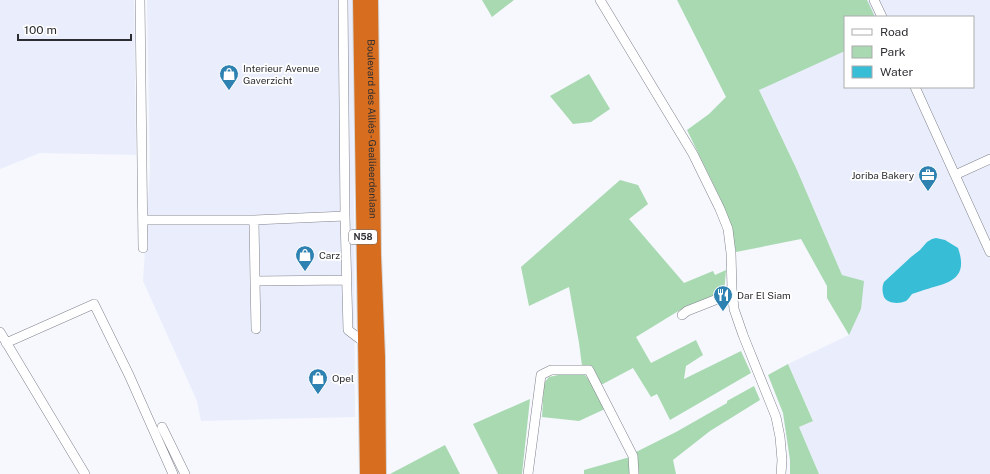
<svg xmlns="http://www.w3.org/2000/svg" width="990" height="474" viewBox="0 0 990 474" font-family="'Public Sans',sans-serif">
	<rect width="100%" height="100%" fill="#f6f8fe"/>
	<path fill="#eaeefc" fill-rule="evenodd" d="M0,0H134L136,155L40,153L0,169Z
		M147,0H353L355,417L201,421L197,401L143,281L150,170Z
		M708,0H990V474H819L799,427L813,420L788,364L849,335L842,275L797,170L759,90ZM845,17H973V87H845Z"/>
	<path fill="#a8d9b1" d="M482,0H514L492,17Z
		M677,0H867L875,17H845V51L759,90L797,170L842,275L864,281L861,309L849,335L827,298V286L801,239L736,252L731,230L722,202L687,130L709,114L726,97Z
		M589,74L610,109L591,122L573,124L550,96Z
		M620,180L638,185L648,204L629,219L684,283L713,271L715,275L726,270L724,293L680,310L636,337L651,363L696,340L703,355L686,366L684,379L741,351L751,373L670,420L657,394L651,397L633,368L601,385L582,366L579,343L569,287L529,306L521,267Z
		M788,364L813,421L799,427L819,474H790V460L783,413L768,375Z
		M558,375H585L593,385L605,409L579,421L542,417L544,383L549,377Z
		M754,386L760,400L710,431L673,460L676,474H639L636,452L676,432L727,403V401Z
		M530,399L522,474H498L473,424Z
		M445,445L460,474H390Z
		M630,457L632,474H584V470Z"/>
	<path fill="#38bdd7" d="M936,238L945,240L958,248C970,282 945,283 921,291C918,292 915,293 912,294C910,296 909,299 906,301C899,304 888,304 884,297C882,291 882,287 884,282L911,257L920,250L927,242L932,239Z"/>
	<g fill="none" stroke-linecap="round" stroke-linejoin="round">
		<defs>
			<path id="minor" d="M140,0L143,248
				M343,0L345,216L348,330L365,343H368
				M600,0L693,154L720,209L728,229L731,253L732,289L734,309L743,335L776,417L780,437L782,460L781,474
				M874,0L882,17
				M915,87L990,252
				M955,175L990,159
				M143,220H254L345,216
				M254,220L255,281L347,280
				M255,281L256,329
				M682,315L687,311L725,296L732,294
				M0,332L85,474
				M6,343L94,304L129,375L173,474
				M162,427L185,474
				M528,474L541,375L551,370H589L633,456L634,474"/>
			<g id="highway">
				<path d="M360,0L367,474"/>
				<path id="s1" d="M371,0L374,255L378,357L379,474"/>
			</g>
		</defs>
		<use href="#minor" stroke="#81838d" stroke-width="10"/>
		<use href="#highway" stroke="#d5d5d6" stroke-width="16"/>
		<use href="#minor" stroke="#fff" stroke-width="9"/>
		<use href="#highway" stroke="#d76e1f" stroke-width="14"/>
	</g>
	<defs>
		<symbol id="shop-pin" viewBox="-11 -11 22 30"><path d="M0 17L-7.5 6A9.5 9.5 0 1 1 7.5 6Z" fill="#2e82b2" stroke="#fff"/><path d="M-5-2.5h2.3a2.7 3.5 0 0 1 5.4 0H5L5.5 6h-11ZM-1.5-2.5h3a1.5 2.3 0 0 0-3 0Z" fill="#fff"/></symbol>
		<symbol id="office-pin" viewBox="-11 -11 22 30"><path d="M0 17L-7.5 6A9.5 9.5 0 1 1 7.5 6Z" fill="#2e82b2" stroke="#fff"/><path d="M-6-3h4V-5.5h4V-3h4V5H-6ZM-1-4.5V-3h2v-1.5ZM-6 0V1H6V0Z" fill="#fff"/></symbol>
		<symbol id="restaurant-pin" viewBox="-11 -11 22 30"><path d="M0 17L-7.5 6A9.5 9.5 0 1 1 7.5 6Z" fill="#2e82b2" stroke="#fff"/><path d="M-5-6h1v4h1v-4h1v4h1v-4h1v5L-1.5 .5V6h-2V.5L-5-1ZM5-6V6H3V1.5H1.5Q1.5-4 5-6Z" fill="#fff"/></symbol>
	</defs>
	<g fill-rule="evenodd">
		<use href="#shop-pin" x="218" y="63" width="22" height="30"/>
		<use href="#office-pin" x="917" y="164" width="22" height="30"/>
		<use href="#shop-pin" x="294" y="244" width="22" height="30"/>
		<use href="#restaurant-pin" x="712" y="284" width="22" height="30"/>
		<use href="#shop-pin" x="307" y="367" width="22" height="30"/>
	</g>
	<g text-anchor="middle" stroke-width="3.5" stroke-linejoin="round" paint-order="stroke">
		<rect fill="#fff" stroke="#6b6c6f" stroke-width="1" x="349" y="230" width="28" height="14" rx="3"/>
		<g font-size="9" font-weight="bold" fill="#2c2d31">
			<text x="363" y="240">N58</text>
		</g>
		<g font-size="10" fill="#2c2d31" stroke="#fff" text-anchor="start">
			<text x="243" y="72">Interieur Avenue<tspan x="243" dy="12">Gaverzicht</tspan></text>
			<text x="914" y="179" text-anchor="end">Joriba Bakery</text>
			<text x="319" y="259">Carz</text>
			<text x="737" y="299">Dar El Siam</text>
			<text x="332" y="382">Opel</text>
		</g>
		<g font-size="10" fill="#2c2d31" stroke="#fff">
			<text dy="4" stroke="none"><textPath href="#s1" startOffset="129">Boulevard des Alliés - Geallieerdenlaan</textPath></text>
		</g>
	</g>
	<rect x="844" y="16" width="130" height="72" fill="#ffffff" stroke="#ababad"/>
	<rect x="852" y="29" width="20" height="6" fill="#ffffff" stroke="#ababad"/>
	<text x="880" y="36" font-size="12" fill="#2c2d31">Road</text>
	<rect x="852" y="46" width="20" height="12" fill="#a8d9b1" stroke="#ababad"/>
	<text x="880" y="56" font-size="12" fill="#2c2d31">Park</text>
	<rect x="852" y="66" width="20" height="12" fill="#38bdd7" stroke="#ababad"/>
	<text x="880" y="76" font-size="12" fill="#2c2d31">Water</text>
	<path d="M18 34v6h113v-6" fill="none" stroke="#2c2d31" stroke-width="2"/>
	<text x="24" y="34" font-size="12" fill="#2c2d31" stroke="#ffffff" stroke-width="3" paint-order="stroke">100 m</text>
</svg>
